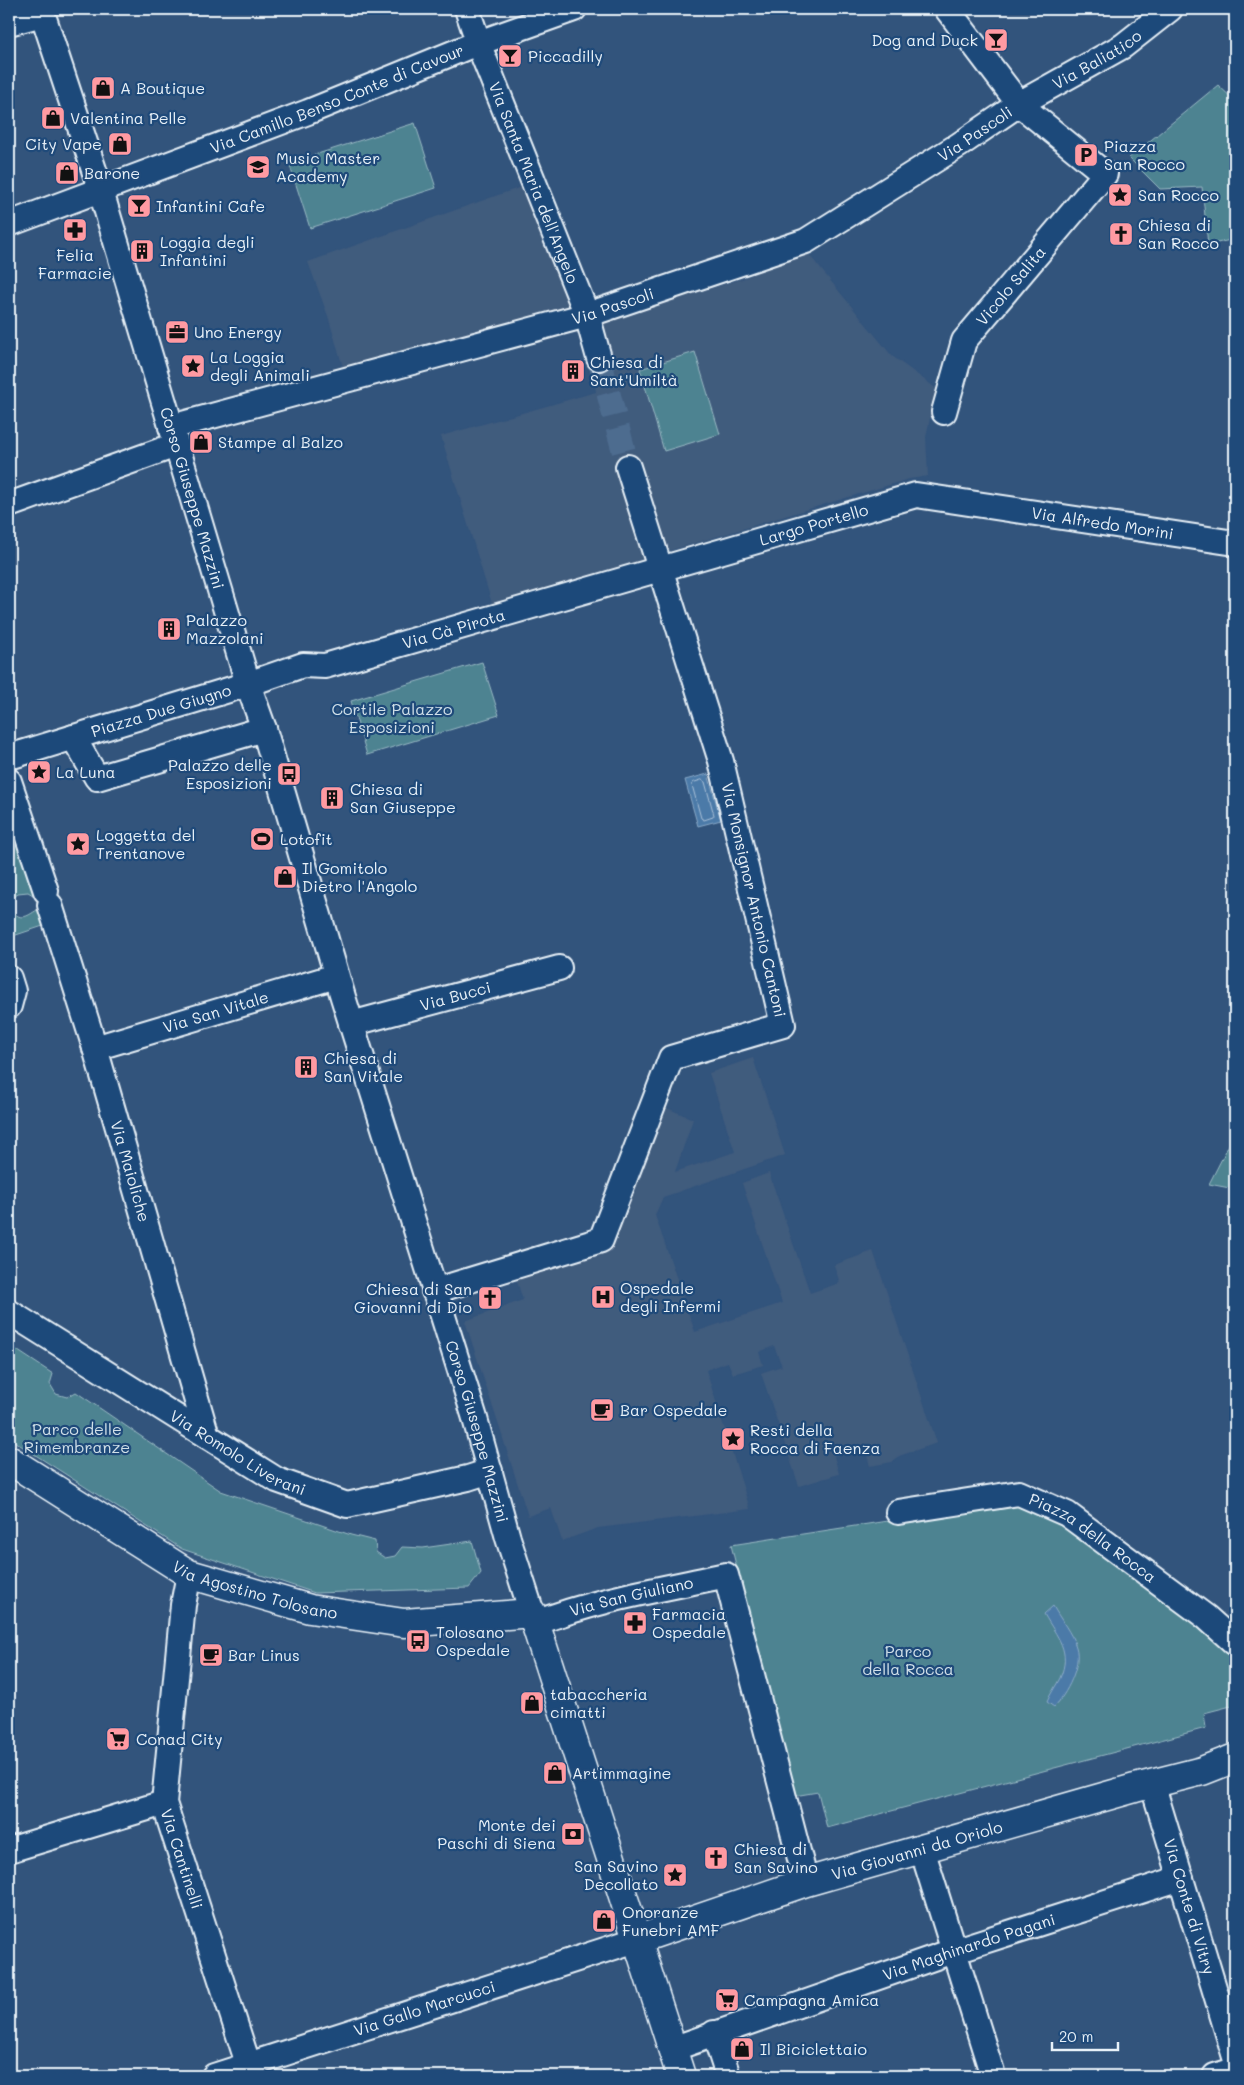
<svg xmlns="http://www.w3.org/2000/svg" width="1244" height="2085" viewBox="0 0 1244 2085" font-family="Mali,sans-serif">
	<rect width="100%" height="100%" fill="#32547c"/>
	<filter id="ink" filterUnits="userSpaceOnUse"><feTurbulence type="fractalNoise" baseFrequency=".02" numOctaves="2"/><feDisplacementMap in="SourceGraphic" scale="10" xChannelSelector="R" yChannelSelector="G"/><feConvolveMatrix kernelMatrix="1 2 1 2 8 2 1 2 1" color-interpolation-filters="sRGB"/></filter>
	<g filter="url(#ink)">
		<path fill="#405b7d" d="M527,185L550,237L570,309L345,374L328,316L308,262Z
			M806,251L892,356L941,392L930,418L926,437L928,476L909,479L662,553L648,563L494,610L441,436L596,392L591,362L597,322L742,279Z
			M753,1058L785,1155L663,1197L655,1215L695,1332L782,1303L742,1183L769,1173L810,1293L840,1283L834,1265L873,1251L937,1443L899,1456L892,1462L870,1466L865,1449L834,1456L839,1474L799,1486L761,1373L782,1366L774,1346L759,1352L763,1365L733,1374L728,1362L706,1370L750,1509L598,1528L562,1541L551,1508L528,1516L465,1321L523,1300L515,1275L607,1243L662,1106L693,1119L675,1172L735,1152L709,1073Z"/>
		<path fill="#4d8391" stroke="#9abac4" d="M1218,85L1235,101V239L1208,245L1202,187L1160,189L1129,158Z
			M415,123L436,188L310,228L289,163Z
			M695,352L720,434L664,451L640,369Z
			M482,662L499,715L367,755L351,701Z
			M9,803L40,893L33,895L28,892L18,893L11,902L12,911C24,925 32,910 44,907L49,924L13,936L9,922Z
			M1235,1133V1189L1209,1184Z
			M9,1345L53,1374L50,1384L56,1394L67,1397L76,1392L221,1491L351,1535L375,1541L376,1552L385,1558L395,1556L402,1547L423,1548L472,1541L481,1573L469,1588L315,1593L182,1549L9,1438Z
			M1018,1501L1060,1522L1235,1653V1705L1204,1713L1206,1728L827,1828L818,1792L794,1796L731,1545Z"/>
		<path fill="#4c7aa8" stroke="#8aaac8" d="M708,774L721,820L698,826L685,780Z
			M1053,1606C1060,1619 1072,1633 1076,1647C1082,1665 1066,1695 1054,1707L1047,1702C1050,1694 1056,1686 1060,1678C1072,1651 1057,1637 1044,1614Z"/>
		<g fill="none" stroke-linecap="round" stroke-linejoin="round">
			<path stroke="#aac1d8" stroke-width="1" d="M702,780L705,782L714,815L713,817L704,820L701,818L692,785L693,783Z"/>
			<path stroke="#4d6c8f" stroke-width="24" stroke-dasharray="24 12" stroke-linecap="butt" d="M599,358L628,467"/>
			<defs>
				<g id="street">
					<path id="s1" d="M41,9L100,188L248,684L264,729L343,997L474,1415L508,1538L532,1613"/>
					<path id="s2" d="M467,9L482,53L587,315L599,358"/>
					<path d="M9,23L43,14"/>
					<path id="s3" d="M9,224L308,112L470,46L574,9"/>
					<path id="s4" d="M944,412L964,341L1105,174L1019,104L947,9"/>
					<path id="s5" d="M171,427L587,315L806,241L959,145L1019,104L1123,46L1170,9"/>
					<path d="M9,505L176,445"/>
					<path d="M73,737L97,778L264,729"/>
					<path id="s6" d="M9,757L248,684L303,665L325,666L916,495L1235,543"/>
					<path d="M9,781L46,891"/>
					<path id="s7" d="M50,905L95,1048L207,1436"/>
					<path d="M9,978L13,991L9,1006"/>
					<path id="s8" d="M351,1024L559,968"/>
					<path id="s9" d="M95,1048L336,976"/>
					<path d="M434,1291L601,1240L671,1058L783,1025L721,761L628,467"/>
					<path id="s10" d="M9,1312L277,1480L347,1505L468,1478L490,1471"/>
					<path id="s11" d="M898,1512L1019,1493L1067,1514L1206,1617L1235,1643"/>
					<path id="s12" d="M189,1574L183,1605L164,1803L252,2076"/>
					<path id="s13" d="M536,1623C597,1599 663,1589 726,1575L806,1882"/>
					<path id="s14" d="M1152,1783L1235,2057"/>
					<path d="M922,1849L993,2076"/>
					<path d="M9,1850L164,1803"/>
					<path d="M714,2033L728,2076"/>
					<path id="s15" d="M672,2049L953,1951L1181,1878"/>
					<path id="s16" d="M214,2076L636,1940"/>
					<path d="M1215,2076L1235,2070"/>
				</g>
				<g id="secondary">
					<path id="s17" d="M9,1460L189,1574L310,1609L404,1623L532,1613L681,2076"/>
					<path id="s18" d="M636,1940L806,1882L1135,1788L1202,1771L1235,1758"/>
				</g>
			</defs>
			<use href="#street" stroke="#e8f1f8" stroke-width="28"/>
			<use href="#secondary" stroke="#e8f1f8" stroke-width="31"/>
			<use href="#street" stroke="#1f4a7a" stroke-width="24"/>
			<use href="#secondary" stroke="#1f4a7a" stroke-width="28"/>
		</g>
	</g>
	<defs>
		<symbol id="bar-square" viewBox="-11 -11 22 22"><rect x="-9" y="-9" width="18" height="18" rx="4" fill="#ff9aa2" stroke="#1f4a7a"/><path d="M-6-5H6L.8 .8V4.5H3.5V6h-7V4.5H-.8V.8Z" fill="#111"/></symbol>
		<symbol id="shop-square" viewBox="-11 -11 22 22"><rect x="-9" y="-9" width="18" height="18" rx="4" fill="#ff9aa2" stroke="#1f4a7a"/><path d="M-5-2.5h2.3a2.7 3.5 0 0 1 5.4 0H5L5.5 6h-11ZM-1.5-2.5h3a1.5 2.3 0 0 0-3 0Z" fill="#111"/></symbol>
		<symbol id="parking-square" viewBox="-11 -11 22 22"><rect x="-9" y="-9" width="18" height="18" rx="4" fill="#ff9aa2" stroke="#1f4a7a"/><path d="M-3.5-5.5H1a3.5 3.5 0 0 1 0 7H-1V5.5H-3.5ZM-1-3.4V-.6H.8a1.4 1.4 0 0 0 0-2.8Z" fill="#111"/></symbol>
		<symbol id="school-square" viewBox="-11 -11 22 22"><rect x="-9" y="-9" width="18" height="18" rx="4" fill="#ff9aa2" stroke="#1f4a7a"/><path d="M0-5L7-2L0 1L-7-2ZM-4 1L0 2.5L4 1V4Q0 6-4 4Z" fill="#111"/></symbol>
		<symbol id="sight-square" viewBox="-11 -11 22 22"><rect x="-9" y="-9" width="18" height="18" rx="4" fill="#ff9aa2" stroke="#1f4a7a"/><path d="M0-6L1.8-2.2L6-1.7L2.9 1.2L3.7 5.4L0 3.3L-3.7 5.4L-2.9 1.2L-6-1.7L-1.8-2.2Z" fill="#111"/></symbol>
		<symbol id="pharmacy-square" viewBox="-11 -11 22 22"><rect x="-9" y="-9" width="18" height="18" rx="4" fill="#ff9aa2" stroke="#1f4a7a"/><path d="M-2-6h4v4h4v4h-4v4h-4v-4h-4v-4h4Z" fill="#111"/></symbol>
		<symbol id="church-square" viewBox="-11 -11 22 22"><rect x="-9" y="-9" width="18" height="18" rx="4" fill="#ff9aa2" stroke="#1f4a7a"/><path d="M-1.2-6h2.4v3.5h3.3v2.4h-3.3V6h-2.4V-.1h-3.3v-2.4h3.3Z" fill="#111"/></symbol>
		<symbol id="building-square" viewBox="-11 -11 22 22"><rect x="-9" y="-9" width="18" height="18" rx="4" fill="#ff9aa2" stroke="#1f4a7a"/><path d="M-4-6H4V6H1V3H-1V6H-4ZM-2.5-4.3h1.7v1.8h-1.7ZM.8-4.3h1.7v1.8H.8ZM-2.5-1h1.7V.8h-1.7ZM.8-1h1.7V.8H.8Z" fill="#111"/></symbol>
		<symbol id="office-square" viewBox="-11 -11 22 22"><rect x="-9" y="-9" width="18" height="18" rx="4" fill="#ff9aa2" stroke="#1f4a7a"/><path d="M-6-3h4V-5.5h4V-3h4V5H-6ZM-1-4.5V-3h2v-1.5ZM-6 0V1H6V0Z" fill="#111"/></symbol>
		<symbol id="bus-square" viewBox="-11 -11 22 22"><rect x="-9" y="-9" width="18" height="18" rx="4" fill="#ff9aa2" stroke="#1f4a7a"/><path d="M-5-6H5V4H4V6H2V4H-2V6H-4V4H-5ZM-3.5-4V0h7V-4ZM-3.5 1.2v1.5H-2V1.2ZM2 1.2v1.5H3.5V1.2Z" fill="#111"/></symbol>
		<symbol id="stadium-square" viewBox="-11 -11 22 22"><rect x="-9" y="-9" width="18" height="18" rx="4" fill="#ff9aa2" stroke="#1f4a7a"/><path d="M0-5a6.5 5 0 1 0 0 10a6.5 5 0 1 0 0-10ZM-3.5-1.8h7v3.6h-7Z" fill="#111"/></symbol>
		<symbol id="hospital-square" viewBox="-11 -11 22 22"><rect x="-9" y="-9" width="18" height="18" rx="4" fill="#ff9aa2" stroke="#1f4a7a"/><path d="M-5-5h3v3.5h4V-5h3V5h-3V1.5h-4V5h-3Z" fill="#111"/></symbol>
		<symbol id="cafe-square" viewBox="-11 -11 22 22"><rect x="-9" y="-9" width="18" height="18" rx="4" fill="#ff9aa2" stroke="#1f4a7a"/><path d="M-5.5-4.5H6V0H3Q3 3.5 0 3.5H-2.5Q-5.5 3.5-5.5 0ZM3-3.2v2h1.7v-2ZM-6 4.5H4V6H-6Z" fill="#111"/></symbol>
		<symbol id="supermarket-square" viewBox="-11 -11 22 22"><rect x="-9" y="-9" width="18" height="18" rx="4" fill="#ff9aa2" stroke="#1f4a7a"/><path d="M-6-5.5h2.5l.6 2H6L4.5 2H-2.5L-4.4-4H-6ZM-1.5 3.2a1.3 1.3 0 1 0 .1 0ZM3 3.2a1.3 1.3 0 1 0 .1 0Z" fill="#111"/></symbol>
		<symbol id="bank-square" viewBox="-11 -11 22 22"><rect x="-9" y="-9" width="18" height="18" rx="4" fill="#ff9aa2" stroke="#1f4a7a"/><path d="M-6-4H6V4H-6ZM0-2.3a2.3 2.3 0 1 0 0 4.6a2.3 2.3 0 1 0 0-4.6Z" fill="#111"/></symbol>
	</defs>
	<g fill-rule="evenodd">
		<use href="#bar-square" x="982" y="26" width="28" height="28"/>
		<use href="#bar-square" x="496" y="42" width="28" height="28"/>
		<use href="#shop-square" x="89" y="74" width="28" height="28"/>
		<use href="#shop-square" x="39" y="104" width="28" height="28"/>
		<use href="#shop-square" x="106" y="130" width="28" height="28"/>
		<use href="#parking-square" x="1072" y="141" width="28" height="28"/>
		<use href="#school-square" x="244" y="153" width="28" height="28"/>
		<use href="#shop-square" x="53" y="159" width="28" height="28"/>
		<use href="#sight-square" x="1106" y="181" width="28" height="28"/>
		<use href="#bar-square" x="125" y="192" width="28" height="28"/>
		<use href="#pharmacy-square" x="61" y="216" width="28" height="28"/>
		<use href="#church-square" x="1107" y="220" width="28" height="28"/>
		<use href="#building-square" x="128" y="237" width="28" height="28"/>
		<use href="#office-square" x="163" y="318" width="28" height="28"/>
		<use href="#sight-square" x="179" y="352" width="28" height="28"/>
		<use href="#building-square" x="559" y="357" width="28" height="28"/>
		<use href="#shop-square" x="187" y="428" width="28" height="28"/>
		<use href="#building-square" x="155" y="615" width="28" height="28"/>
		<use href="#sight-square" x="25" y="758" width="28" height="28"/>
		<use href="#bus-square" x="275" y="760" width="28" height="28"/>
		<use href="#building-square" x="318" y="784" width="28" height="28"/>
		<use href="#stadium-square" x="248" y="825" width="28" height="28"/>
		<use href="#sight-square" x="64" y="830" width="28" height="28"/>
		<use href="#shop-square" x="271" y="863" width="28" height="28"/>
		<use href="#building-square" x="292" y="1053" width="28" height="28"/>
		<use href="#hospital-square" x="589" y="1283" width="28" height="28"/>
		<use href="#church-square" x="476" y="1284" width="28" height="28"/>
		<use href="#cafe-square" x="588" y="1396" width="28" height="28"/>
		<use href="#sight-square" x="719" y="1425" width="28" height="28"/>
		<use href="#pharmacy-square" x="621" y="1609" width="28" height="28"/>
		<use href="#bus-square" x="404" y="1627" width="28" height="28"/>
		<use href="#cafe-square" x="197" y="1641" width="28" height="28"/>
		<use href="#shop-square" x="518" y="1689" width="28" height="28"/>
		<use href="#supermarket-square" x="104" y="1725" width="28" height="28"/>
		<use href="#shop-square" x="541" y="1759" width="28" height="28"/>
		<use href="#bank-square" x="559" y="1820" width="28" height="28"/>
		<use href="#church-square" x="702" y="1844" width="28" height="28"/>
		<use href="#sight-square" x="661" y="1861" width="28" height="28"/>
		<use href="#shop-square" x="590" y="1907" width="28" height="28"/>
		<use href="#supermarket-square" x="713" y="1986" width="28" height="28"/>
		<use href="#shop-square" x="728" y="2035" width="28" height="28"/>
	</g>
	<g text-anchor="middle" stroke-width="4.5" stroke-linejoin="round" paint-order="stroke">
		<g font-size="16" fill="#e8f1f8" stroke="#1f4a7a" text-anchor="start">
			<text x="978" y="46" text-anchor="end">Dog and Duck</text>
			<text x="528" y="62">Piccadilly</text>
			<text x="120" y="94">A Boutique</text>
			<text x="70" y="124">Valentina Pelle</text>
			<text x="102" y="150" text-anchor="end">City Vape</text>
			<text x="1104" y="152">Piazza<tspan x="1104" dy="18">San Rocco</tspan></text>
			<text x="276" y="164">Music Master<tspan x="276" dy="18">Academy</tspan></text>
			<text x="84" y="179">Barone</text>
			<text x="1138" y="201">San Rocco</text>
			<text x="156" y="212">Infantini Cafe</text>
			<text x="1138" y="231">Chiesa di<tspan x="1138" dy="18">San Rocco</tspan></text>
			<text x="160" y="248">Loggia degli<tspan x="160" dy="18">Infantini</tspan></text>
			<text x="75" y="261" text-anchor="middle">Felia<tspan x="75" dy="18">Farmacie</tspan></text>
			<text x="194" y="338">Uno Energy</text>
			<text x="210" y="363">La Loggia<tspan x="210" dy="18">degli Animali</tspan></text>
			<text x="590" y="368">Chiesa di<tspan x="590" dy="18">Sant'Umiltà</tspan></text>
			<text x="218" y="448">Stampe al Balzo</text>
			<text x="186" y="626">Palazzo<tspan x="186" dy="18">Mazzolani</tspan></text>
			<text x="272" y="771" text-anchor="end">Palazzo delle<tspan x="272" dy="18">Esposizioni</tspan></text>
			<text x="56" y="778">La Luna</text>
			<text x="350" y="795">Chiesa di<tspan x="350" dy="18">San Giuseppe</tspan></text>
			<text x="96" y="841">Loggetta del<tspan x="96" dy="18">Trentanove</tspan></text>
			<text x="280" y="845">Lotofit</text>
			<text x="302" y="874">Il Gomitolo<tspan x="302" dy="18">Dietro l'Angolo</tspan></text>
			<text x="324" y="1064">Chiesa di<tspan x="324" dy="18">San Vitale</tspan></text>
			<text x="620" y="1294">Ospedale<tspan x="620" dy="18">degli Infermi</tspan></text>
			<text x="472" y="1295" text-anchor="end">Chiesa di San<tspan x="472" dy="18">Giovanni di Dio</tspan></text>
			<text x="620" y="1416">Bar Ospedale</text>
			<text x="750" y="1436">Resti della<tspan x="750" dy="18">Rocca di Faenza</tspan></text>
			<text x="652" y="1620">Farmacia<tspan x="652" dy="18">Ospedale</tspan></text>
			<text x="436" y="1638">Tolosano<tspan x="436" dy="18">Ospedale</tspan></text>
			<text x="228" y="1661">Bar Linus</text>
			<text x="550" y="1700">tabaccheria<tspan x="550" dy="18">cimatti</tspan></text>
			<text x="136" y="1745">Conad City</text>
			<text x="572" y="1779">Artimmagine</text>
			<text x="556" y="1831" text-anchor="end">Monte dei<tspan x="556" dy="18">Paschi di Siena</tspan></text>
			<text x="734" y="1855">Chiesa di<tspan x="734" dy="18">San Savino</tspan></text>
			<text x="658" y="1872" text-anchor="end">San Savino<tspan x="658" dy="18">Decollato</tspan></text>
			<text x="622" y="1918">Onoranze<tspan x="622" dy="18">Funebri AMF</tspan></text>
			<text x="744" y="2006">Campagna Amica</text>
			<text x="760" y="2055">Il Biciclettaio</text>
		</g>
		<g font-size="16" fill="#e8f1f8" stroke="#1f4a7a">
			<text dy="6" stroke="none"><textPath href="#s5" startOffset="1005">Via Baliatico</textPath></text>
			<text dy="6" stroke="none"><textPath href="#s3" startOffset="351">Via Camillo Benso Conte di Cavour</textPath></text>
			<text dy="6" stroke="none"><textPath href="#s5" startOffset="862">Via Pascoli</textPath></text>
			<text dy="6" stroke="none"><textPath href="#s2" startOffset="186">Via Santa Maria dell'Angelo</textPath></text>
			<text dy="6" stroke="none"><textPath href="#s4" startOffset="146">Vicolo Salita</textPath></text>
			<text dy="6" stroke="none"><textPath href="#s5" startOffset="458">Via Pascoli</textPath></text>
			<text dy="6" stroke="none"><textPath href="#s1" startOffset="512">Corso Giuseppe Mazzini</textPath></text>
			<text dy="6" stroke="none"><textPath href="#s6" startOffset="1134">Via Alfredo Morini</textPath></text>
			<text dy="6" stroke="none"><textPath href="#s6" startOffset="839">Largo Portello</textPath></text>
			<text dy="6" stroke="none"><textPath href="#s6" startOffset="464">Via Cà Pirota</textPath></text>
			<text dy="6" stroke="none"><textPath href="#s6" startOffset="159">Piazza Due Giugno</textPath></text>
			<text transform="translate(754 900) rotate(77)" y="6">Via Monsignor Antonio Cantoni</text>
			<text dy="6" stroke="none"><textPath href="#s8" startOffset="108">Via Bucci</textPath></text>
			<text dy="6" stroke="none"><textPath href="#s9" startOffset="126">Via San Vitale</textPath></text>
			<text dy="6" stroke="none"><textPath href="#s7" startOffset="278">Via Maioliche</textPath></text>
			<text dy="6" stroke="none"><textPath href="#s1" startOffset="1488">Corso Giuseppe Mazzini</textPath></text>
			<text dy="6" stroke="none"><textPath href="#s10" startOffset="269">Via Romolo Liverani</textPath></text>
			<text dy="6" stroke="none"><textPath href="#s11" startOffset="209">Piazza della Rocca</textPath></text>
			<text dy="6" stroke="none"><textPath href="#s17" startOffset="281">Via Agostino Tolosano</textPath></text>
			<text dy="6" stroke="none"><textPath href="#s13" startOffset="99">Via San Giuliano</textPath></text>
			<text dy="6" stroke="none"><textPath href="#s18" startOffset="295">Via Giovanni da Oriolo</textPath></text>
			<text dy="6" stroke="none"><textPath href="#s12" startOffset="289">Via Cantinelli</textPath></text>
			<text dy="6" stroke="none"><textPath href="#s14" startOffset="129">Via Conte di Vitry</textPath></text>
			<text dy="6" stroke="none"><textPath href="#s15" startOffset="314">Via Maghinardo Pagani</textPath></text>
			<text dy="6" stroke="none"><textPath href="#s16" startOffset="221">Via Gallo Marcucci</textPath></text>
		</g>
		<g font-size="16" fill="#d1e0e9" stroke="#1f4a7a">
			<text x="392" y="715">Cortile Palazzo<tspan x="392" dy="18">Esposizioni</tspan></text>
			<text x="77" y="1435">Parco delle<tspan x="77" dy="18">Rimembranze</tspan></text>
			<text x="908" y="1657">Parco<tspan x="908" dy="18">della Rocca</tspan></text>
		</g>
	</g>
	<rect width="1244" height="2085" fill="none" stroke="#1f4a7a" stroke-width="30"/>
	<rect x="15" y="15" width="1214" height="2055" fill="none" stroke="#e8f1f8" stroke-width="2" filter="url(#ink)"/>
	<path d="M1052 2042v8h66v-8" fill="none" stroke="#e8f1f8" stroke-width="2.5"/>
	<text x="1059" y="2042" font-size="15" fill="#e8f1f8" stroke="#1f4a7a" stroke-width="4" paint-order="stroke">20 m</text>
</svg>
